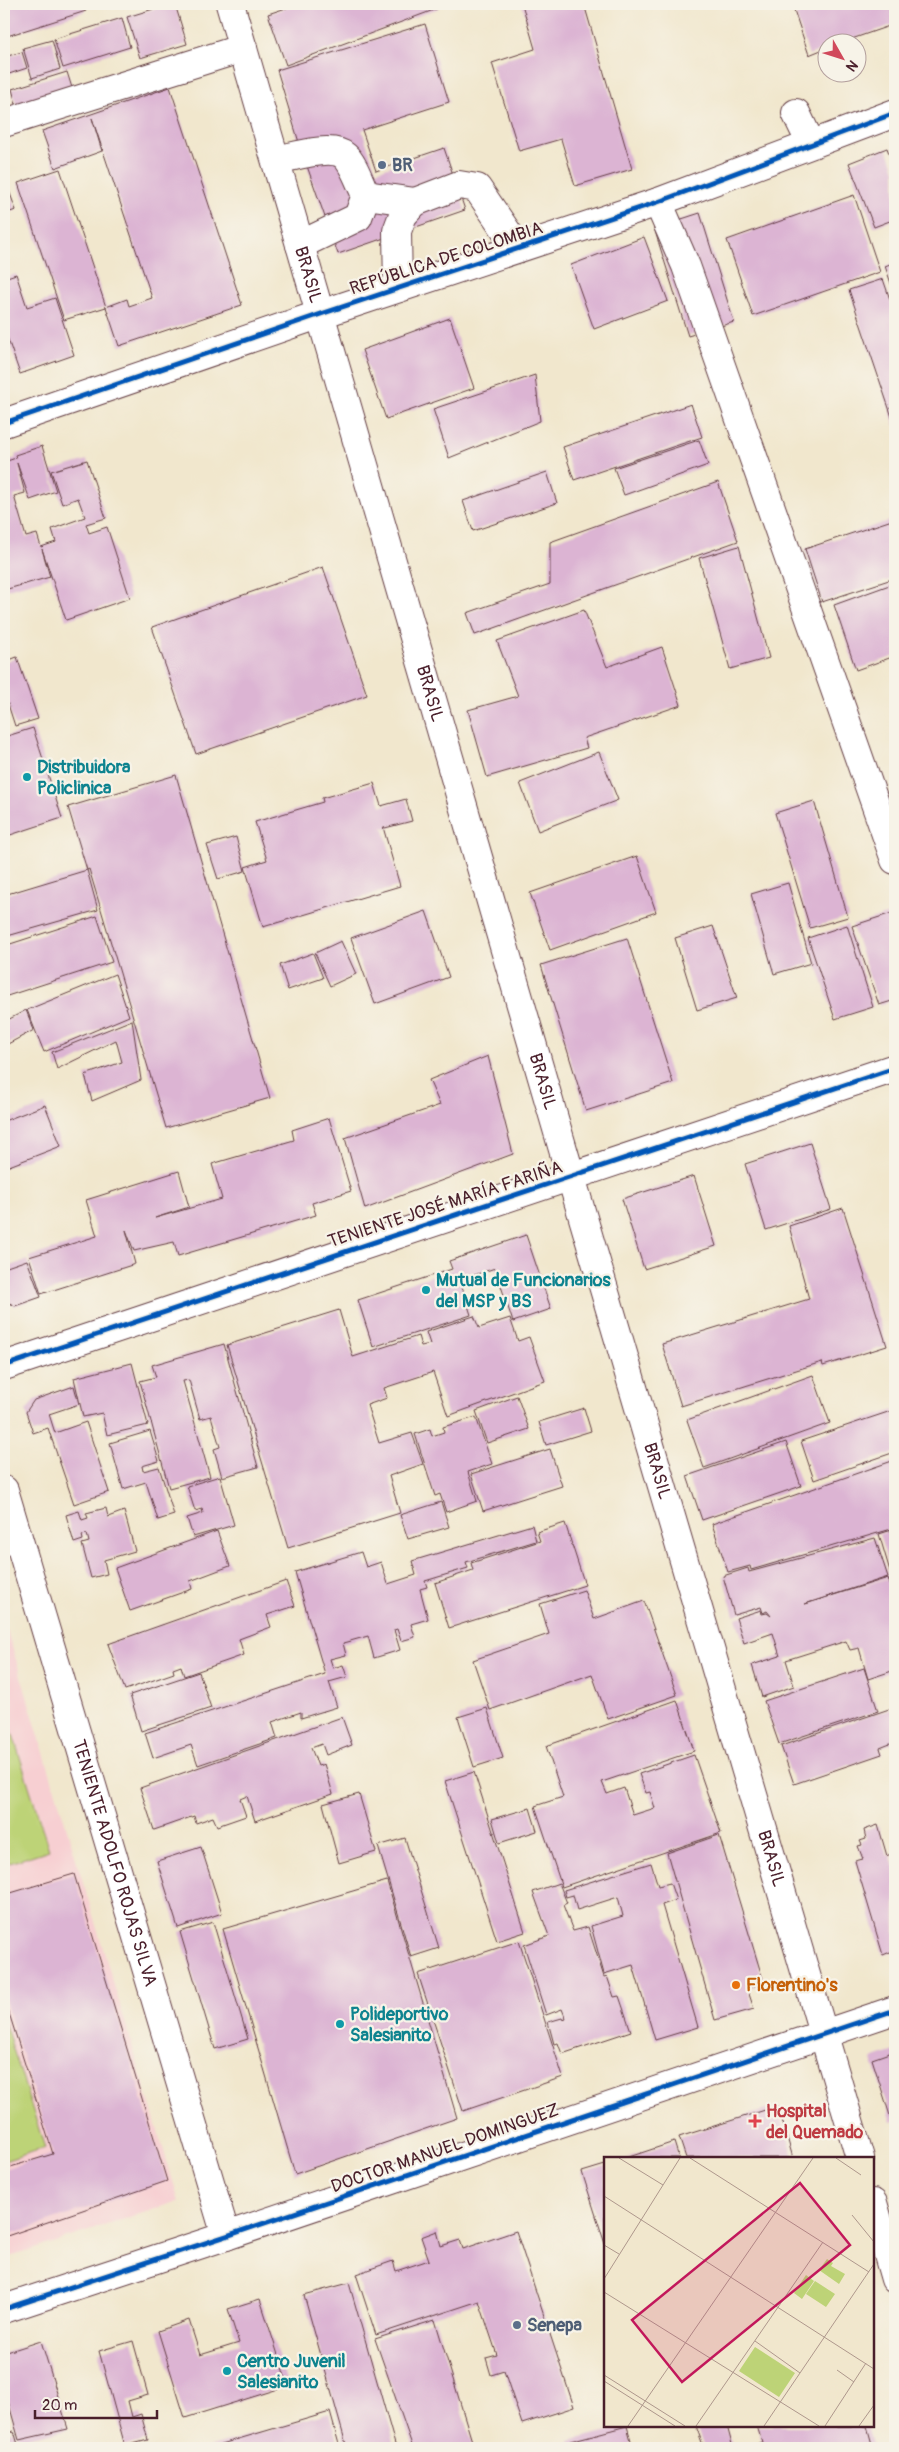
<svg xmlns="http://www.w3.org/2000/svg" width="899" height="2452" viewBox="0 0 899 2452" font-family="Pangolin,sans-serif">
	<rect width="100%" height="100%" fill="#f7f3e8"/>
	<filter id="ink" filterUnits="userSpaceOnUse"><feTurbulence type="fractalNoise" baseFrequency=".02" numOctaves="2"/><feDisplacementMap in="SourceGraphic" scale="10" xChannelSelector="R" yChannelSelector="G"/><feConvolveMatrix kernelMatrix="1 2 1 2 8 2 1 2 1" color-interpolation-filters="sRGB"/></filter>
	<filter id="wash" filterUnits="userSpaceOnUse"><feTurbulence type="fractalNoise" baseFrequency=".0096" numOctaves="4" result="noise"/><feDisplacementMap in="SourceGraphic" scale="20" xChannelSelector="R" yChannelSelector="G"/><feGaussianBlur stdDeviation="1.12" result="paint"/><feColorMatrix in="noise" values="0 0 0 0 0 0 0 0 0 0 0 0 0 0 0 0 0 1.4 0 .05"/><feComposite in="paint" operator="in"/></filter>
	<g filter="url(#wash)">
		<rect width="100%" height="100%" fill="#f1e7cd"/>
		<path fill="#f7cfd2" d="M4,1620L179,2201L4,2259Z"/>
		<path fill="#bdd377" stroke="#847951" d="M4,1706L49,1850L4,1865Z
			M4,2021L45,2148L4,2161Z"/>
		<g id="blocks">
			<path fill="#dcb4d3" d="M4,4H84L86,11L4,37Z
				M170,4H175L187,44L140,58L127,17Z
				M298,4H438L439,8L286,65L268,14Z
				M522,4H584L632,169L575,186L561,139L519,151L492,63L535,49Z
				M792,4H891L895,24L843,42H826V48L809,55Z
				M122,18L130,47L63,68L54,39Z
				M425,24L449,102L362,130L376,171L444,148L465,210L338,254L301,149L277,70Z
				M52,40L60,69L32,78L23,48Z
				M22,52L27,68L6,75L4,57Z
				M67,72L73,91L17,108L12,89Z
				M170,87L242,305L119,346L106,307L127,299L129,306L152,298L92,118L102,151L55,168L42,131Z
				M887,148L895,170V219L874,227L849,163Z
				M60,169L106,307L64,320L18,183Z
				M8,188L16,210L4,214V189Z
				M854,195L880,272L753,316L727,240Z
				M700,213L734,322L688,336L654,228Z
				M644,237L668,301L594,329L571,265Z
				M895,262V295L885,266Z
				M16,274L27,307L55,298L74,355L20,374L4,328V278Z
				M883,279L895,314V426L849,290Z
				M450,318L474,388L386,419L362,350Z
				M535,375L540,421L449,458L433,409Z
				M691,404L702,437L574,480L563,447Z
				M699,440L708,465L624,495L614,468Z
				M42,446L56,491L30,500L17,463L25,493L14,496L26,537L37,534L41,547L56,542L52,529L85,517L78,498L62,504L51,471L87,460L106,518L86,524L89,533L107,527L130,598L66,620L42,549L50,577L4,590V462L16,458L15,455Z
				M547,472L557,503L473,531L463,501Z
				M718,482L738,541L475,635L467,613L550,584V542Z
				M895,519V578L822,602L805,549Z
				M739,546L769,658L730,669L699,558Z
				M323,567L367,695L196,754L152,627Z
				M895,583V656L856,670L834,605Z
				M584,610L607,667L662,647L681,705L584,738L587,748L487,777L468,710L518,696L497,641Z
				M17,657L38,719L15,726L4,692V662Z
				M33,728L62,818L4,837V737Z
				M599,752L618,800L538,831L520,783Z
				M176,775L270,1098L166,1128L89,869L87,870L68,807Z
				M374,783L381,806L406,799L412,821L385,828L383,827L400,886L263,927L245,867L267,860L255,822L323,802L322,798Z
				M814,801L848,917L810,928L775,813Z
				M236,837L245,871L218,879L207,845Z
				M637,856L656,912L550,950L530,893Z
				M87,870L98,910L4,937V895Z
				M788,883L811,963L774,974L751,894Z
				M426,911L449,977L375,1004L351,938Z
				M895,912V1000L879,1005L852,926Z
				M97,916L112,962L4,997V946Z
				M847,925L873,1007L835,1019L808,938Z
				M713,926L737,998L697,1010L675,938Z
				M627,938L673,1083L586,1111L541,965Z
				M341,941L356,974L330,986L315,953Z
				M313,953L323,978L288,990L280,965Z
				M115,974L129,1016L44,1052L27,1010Z
				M26,1010L34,1030L4,1046V1022Z
				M132,1020L141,1080L92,1101L85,1075L122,1062L116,1040L57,1069L52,1052Z
				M488,1056L513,1154L365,1209L345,1138L440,1105L429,1080Z
				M45,1105L61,1146L4,1168V1121Z
				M329,1118L351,1191L312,1203L316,1215L178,1256L174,1242L134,1251L126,1230L135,1264L41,1294L29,1257L97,1236L86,1200L179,1171L189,1207L155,1218L222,1199L212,1164L294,1140L292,1130Z
				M810,1143L831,1209L766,1230L745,1164Z
				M694,1176L716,1246L644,1269L622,1199Z
				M843,1208L887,1346L823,1366L822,1362L681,1406L662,1344L809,1299L789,1226Z
				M526,1235L551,1309L513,1322L495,1268L460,1280L471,1315L373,1347L358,1300L452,1269L449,1261Z
				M27,1260L41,1297L15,1306L4,1300V1268Z
				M339,1310L353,1357L418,1336L421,1346L430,1344L426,1332L474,1316L479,1328L510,1318L518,1341L529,1337L545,1381L448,1416L433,1372L384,1388L387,1398L367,1405L379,1443L412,1433L423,1464L389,1476L400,1513L288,1548L227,1345Z
				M224,1344L258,1467L222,1477L214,1449L220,1447L211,1416L200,1419L189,1380L183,1381L210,1477L169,1488L140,1381L156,1377L152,1365Z
				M132,1363L148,1425L107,1435L102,1413L83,1417L74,1378Z
				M813,1375L830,1423L704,1468L687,1420Z
				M74,1386L79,1404L49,1414L55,1433L86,1422L109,1492L74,1504L48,1428L33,1433L26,1412L34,1400Z
				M517,1396L529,1429L487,1443L476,1411Z
				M584,1408L591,1431L546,1445L539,1422Z
				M894,1410L895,1452L814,1480L801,1441Z
				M476,1417L492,1464L468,1472L477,1501L446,1512L440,1494L435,1496L415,1434L430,1429L432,1436L444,1432L443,1427Z
				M150,1431L159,1461L142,1466L143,1471L159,1467L174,1515L158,1520L146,1482L123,1489L110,1443Z
				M786,1442L801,1486L702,1520L687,1476Z
				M550,1449L562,1486L483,1511L471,1474Z
				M895,1460V1528L751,1570L750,1566L728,1572L712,1524Z
				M220,1476L234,1525L193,1537L187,1518L203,1513L202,1509L195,1511L187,1486Z
				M441,1502L449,1527L408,1539L400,1515Z
				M106,1508L108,1517L124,1511L135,1551L104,1560L107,1574L91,1578L82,1544L89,1542L87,1534L82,1535L83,1540L74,1543L66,1515L79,1511L82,1520L88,1518L86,1513Z
				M565,1523L585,1585L449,1628L435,1583L473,1570L471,1563L540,1541L537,1532Z
				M532,1525L536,1541L466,1562L468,1568L425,1581L427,1587L420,1589L428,1619L411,1624L415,1637L401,1641L397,1629L394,1630L400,1650L374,1658L368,1636L343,1643L346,1655L330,1659L333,1668L343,1665L347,1677L329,1682L337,1707L301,1718V1712L272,1722L277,1738L198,1765L191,1745L153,1758L145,1733L325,1674L295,1572L361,1552L366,1567L381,1562L388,1584L416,1575L412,1561Z
				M895,1529V1588L879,1534Z
				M217,1531L230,1566L190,1581L192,1589L130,1611L115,1568Z
				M875,1538L888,1577L805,1604L888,1578L895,1600V1670L868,1679L859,1648L850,1650L846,1641L786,1660L794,1686L762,1697L752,1665L780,1656L773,1633L744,1643L736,1618L761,1610L762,1614L767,1613L771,1616L767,1611L763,1613L761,1607L734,1615L723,1576L748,1568L749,1572Z
				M286,1581L295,1606L267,1615L271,1627L239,1639L244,1655L184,1676L181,1666L173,1669L174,1673L125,1690L108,1644Z
				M584,1590L594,1619L644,1601L677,1695L608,1719L592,1674L490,1710L473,1660L549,1634L540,1604Z
				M864,1668L878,1711L779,1744L764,1701Z
				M199,1672L211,1708L141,1731L130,1695Z
				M677,1700L694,1751L602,1782L607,1794L624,1788L633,1815L655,1808L650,1792L646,1793L639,1774L694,1755L721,1833L562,1887L535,1806L563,1797L546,1746Z
				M895,1707V1742L880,1748L882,1754L794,1784L781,1746Z
				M487,1708L503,1758L474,1767L458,1717Z
				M342,1717L352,1745L326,1755L322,1744L311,1748L318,1766L324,1764L333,1794L255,1821L247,1796L240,1799L246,1816L217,1826L213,1817L196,1823L194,1816L154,1830L140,1788Z
				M474,1772L525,1932L497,1941L445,1781Z
				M359,1794L376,1852L339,1863L323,1804Z
				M530,1808L537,1831L499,1843L492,1819Z
				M878,1825L887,1856L890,1854L895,1870V1950L883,1955L855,1861L863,1859L858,1846L862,1845L860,1841L866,1839L864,1830Z
				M719,1835L764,1983L747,1988L754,2009L715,2020L667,1853Z
				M405,1838L439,1948L411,1957L378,1846Z
				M201,1847L222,1913L178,1928L157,1861Z
				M651,1863L658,1886L670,1883L676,1900L662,1905L698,2027L655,2040L633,1965L604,1974L591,1926L623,1916L618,1897L577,1910L573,1895L566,1897L564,1890Z
				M74,1874L167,2181L4,2237V2169L53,2154L4,1997V1895Z
				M387,1881L457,2118L295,2174L223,1929Z
				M559,1883L567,1903L563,1905L573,1931L588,1927L604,1977L607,1976L614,1997L619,1996L631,2031L562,2054L558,2043L554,2044L548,2022L562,2018L563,2020L566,2019L562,2009L546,2015L524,1945L549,1936L533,1892Z
				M213,1922L248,2039L215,2049L180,1932Z
				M519,1941L563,2077L463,2111L418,1974Z
				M895,2051V2121L892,2122L872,2059Z
				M778,2106L793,2158H686L679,2137Z
				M674,2142L679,2158H626Z
				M605,2165V2244L582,2172Z
				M437,2231L441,2246L460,2240L463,2249L516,2231L574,2407L522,2424L504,2371L491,2375L486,2358L497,2355L479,2301L376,2335L356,2274L393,2261L396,2271L429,2260L421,2237Z
				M349,2283L396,2448H347L304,2295Z
				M260,2299L288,2386L185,2418L158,2331L189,2320L200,2355L239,2343L228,2309Z
				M435,2320L474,2448H413L375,2339Z
				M41,2341L68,2429L19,2440L4,2387V2353Z
				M133,2341L148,2395L128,2401L132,2417L141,2414L148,2440L125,2446L99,2351Z
				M330,2412L340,2448H208Z
				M627,2426L633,2448H572L570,2441Z
				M696,2426H727L733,2448H704Z
				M757,2426H867L873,2448H743L762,2442Z
				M14,2431L19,2448H4V2433Z"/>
		</g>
	</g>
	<g filter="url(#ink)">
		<use href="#blocks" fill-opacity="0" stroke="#633d43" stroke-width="1"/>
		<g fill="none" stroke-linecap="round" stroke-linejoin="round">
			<defs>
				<g id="minor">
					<path d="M796,113L811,144"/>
					<path d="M4,123L243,48"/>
					<path d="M276,160C292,157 332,144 345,156C354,164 360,184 366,195L358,217L300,245"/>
					<path d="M366,195L415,202"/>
					<path d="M658,202L686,266L895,860"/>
					<path d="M398,288L397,231L403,215L415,202L459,185L477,188L518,248"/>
					<path d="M4,423L321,314L658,202L895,113"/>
					<path d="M4,1366L895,1068"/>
					<path id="s1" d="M4,1490L226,2236"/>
					<path d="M4,2309L226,2236L895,2010"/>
				</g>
				<g id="major">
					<path id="s2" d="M230,4L571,1177L860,2158"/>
					<path d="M873,2203L895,2279"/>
				</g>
			</defs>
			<use href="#minor" stroke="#633d43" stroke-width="30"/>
			<use href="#major" stroke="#633d43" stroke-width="30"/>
			<use href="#minor" stroke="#fff" stroke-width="28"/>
			<use href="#major" stroke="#fff" stroke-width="28"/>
			<defs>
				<path id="cycleway" d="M4,423L321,314L658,202L895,113
					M4,1366L895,1068
					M4,2309L226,2236L895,2010"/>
			</defs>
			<use href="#cycleway" stroke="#f7f3e8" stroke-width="8"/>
			<use href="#cycleway" stroke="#0057b8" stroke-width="5"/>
		</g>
	</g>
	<g fill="#5c6f8a" stroke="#f7f3e8" stroke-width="2">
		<circle cx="382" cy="165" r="5"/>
		<circle cx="517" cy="2325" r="5"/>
	</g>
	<g fill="#0f9aa8" stroke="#f7f3e8" stroke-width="2">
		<circle cx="27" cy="777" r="5"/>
		<circle cx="426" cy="1290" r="5"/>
		<circle cx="340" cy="2024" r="5"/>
		<circle cx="227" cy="2371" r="5"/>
	</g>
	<circle fill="#e8710a" stroke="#f7f3e8" stroke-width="2" cx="736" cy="1985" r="5"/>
	<path fill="#e0444e" stroke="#f7f3e8" stroke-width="2" d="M752.5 2113.5h5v5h5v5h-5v5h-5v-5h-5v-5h5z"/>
	<g text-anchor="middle" stroke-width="4.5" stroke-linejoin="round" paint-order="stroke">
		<g font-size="18" font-weight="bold" fill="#4e5e75" stroke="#f7f3e8" text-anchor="start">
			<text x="392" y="171">BR</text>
			<text x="527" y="2331">Senepa</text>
		</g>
		<g font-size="18" fill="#4a1f2b" stroke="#f7f3e8">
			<text transform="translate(446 258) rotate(-18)" y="6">REPÚBLICA DE COLOMBIA</text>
			<text dy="6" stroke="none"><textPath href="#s2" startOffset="282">BRASIL</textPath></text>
			<text dy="6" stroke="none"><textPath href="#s2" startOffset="718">BRASIL</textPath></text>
			<text dy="6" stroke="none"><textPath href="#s2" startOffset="1122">BRASIL</textPath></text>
			<text transform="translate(445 1204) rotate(-18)" y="6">TENIENTE JOSÉ MARÍA FARIÑA</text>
			<text dy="6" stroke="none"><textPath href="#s2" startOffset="1528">BRASIL</textPath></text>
			<text dy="6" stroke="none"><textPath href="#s2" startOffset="1932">BRASIL</textPath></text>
			<text dy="6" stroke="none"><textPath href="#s1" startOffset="389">TENIENTE ADOLFO ROJAS SILVA</textPath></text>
			<text transform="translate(445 2148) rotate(-19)" y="6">DOCTOR MANUEL DOMINGUEZ</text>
		</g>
		<g font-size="18" font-weight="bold" fill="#0d838f" stroke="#f7f3e8" text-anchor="start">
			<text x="37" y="773">Distribuidora<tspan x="37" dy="21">Policlinica</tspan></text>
			<text x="436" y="1286">Mutual de Funcionarios<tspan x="436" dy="21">del MSP y BS</tspan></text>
			<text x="350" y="2020">Polideportivo<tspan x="350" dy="21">Salesianito</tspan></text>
			<text x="237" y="2367">Centro Juvenil<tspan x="237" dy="21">Salesianito</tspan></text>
		</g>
		<g font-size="18" font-weight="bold" fill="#c56008" stroke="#f7f3e8" text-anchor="start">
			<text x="746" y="1991">Florentino's</text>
		</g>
		<g font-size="18" font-weight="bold" fill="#be3a42" stroke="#f7f3e8" text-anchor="start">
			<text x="766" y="2117">Hospital<tspan x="766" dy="21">del Quemado</tspan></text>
		</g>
	</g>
	<g transform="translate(604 2157)">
		<rect width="270" height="270" fill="#f1e7cd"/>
		<path d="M223,102L229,106L227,109L241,117L235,127L215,113ZM202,118L210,124L198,142L190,136ZM211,124L231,137L222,150L202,137ZM151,190L191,216L175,240L135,214Z" fill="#bdd377"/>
		<path fill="none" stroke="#ae978c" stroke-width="1" d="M15,1L59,28M86,1L265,115M232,1L257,18M0,39L270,212M248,58L270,85M0,88L15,97M0,122L76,1M0,135L215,269M151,184L196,216M233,213L250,225M0,218L81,269M0,224L71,269M24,269L209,1M92,269L219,85M160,269L270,107M221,269L262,206M255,269L270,248"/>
		<path fill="#c2185b" fill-opacity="0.15" stroke="#c2185b" stroke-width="2.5" d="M196,26L246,88L78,225L28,163Z"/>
		<rect width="270" height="270" fill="none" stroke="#4a1f2b" stroke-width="2.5"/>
	</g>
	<rect width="899" height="2452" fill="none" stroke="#f7f3e8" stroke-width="20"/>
	<g transform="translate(842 58) rotate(129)"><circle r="24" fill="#f7f3e8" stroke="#b29e9c"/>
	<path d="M0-4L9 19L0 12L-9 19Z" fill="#d1495b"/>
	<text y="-8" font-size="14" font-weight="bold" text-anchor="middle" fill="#4a1f2b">N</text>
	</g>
	<path d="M35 2410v8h122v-8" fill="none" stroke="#4a1f2b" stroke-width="2.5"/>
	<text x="42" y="2410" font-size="15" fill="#4a1f2b" stroke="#f7f3e8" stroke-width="4" paint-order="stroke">20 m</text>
</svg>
